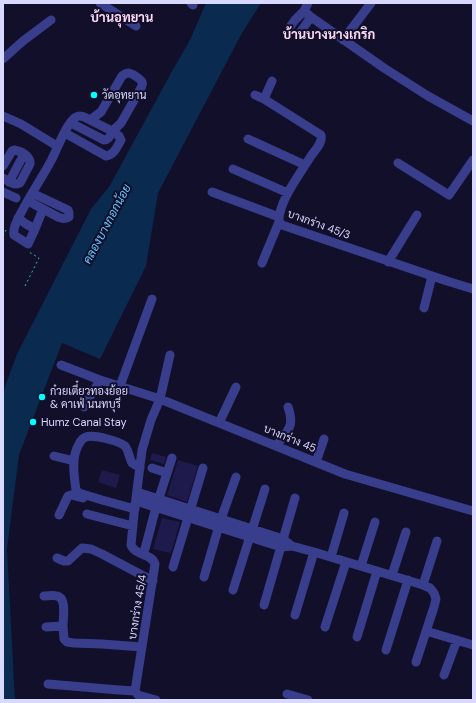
<svg xmlns="http://www.w3.org/2000/svg" width="476" height="703" viewBox="0 0 476 703" font-family="'DM Sans',Sarabun,sans-serif">
	<rect width="100%" height="100%" fill="#110f2a"/>
	<path fill="#0a2a4f" d="M206,3H261L242,33L158,193L146,266L100,359L62,343L19,455L7,549L15,700H3V392L17,354L91,209L109,187L171,73L190,40Z"/>
	<path fill="#1f1a4c" d="M152,453L166,457L164,464L150,460Z
		M178,460L198,466L187,502L167,495Z
		M102,470L120,475L116,488L98,482Z
		M162,518L180,522L171,553L153,549Z"/>
	<g fill="none" stroke-linecap="round" stroke-linejoin="round">
		<path stroke="#29c2aa" stroke-width="1" stroke-dasharray="2 3" stroke-linecap="butt" d="M3,236L6,230
			M25,286L39,258L29,252"/>
		<path stroke="#383d8c" stroke-width="9" d="M100,3L136,26
			M191,3L193,5
			M308,3L304,11L311,17L384,68L428,96L473,121
			M290,27L295,20L304,11
			M301,31L311,17
			M343,40L371,3
			M3,59L23,41L51,20
			M255,95L264,99L321,135C323,143 315,150 311,156C300,174 278,202 279,222L282,225L447,281L473,289
			M264,99L272,81
			M3,116L21,124L57,146
			M71,123L104,140C109,140 111,135 112,131L90,120
			M248,139L305,165
			M398,163L449,195L473,160
			M3,166L12,151L14,150C21,151 31,156 30,164L20,183C14,186 8,181 3,178
			M233,169L288,193
			M9,182L24,154
			M3,192L16,198
			M212,192L279,217
			M28,201L58,217C63,219 65,219 69,217V213L68,210L32,193
			M18,218L26,224L35,229L43,209
			M35,229L28,244L14,235C13,230 15,225 17,221C27,199 41,180 52,159C57,149 67,122 76,117C81,114 86,118 90,120L101,112L122,76C124,75 125,73 128,73C131,73 140,78 142,82C143,84 142,86 141,88L121,123L118,126L112,131L119,136L121,140C117,147 114,155 106,156L65,133
			M388,262L417,215
			M262,263L279,222
			M424,308L432,276
			M61,365L100,380L160,399L345,474L473,511
			M120,386L152,299
			M84,407L100,380
			M219,423L236,387
			M276,446C288,430 295,427 288,407
			M54,456L74,461
			M316,462L324,439
			M152,468L167,473
			M137,492L283,539L292,546
			M136,501L281,547L292,546L314,552L423,585L430,588L434,593L436,599L434,607L416,662
			M135,509L102,500L79,493L76,490C74,476 71,457 79,444C80,442 83,438 86,437C93,434 119,441 125,446C129,451 129,458 132,463L140,468
			M87,514L133,526
			M59,515L68,496L71,495L83,498
			M145,549L156,507L172,458
			M331,557L344,513
			M57,558L64,561H68L82,548L91,549L102,554L153,581
			M361,566L375,522
			M173,567L203,468
			M392,575L406,532
			M204,577L221,519L236,477
			M423,585L437,541
			M233,590L265,489
			M44,596C48,596 53,595 57,596C67,598 63,618 63,626
			M264,605L295,498
			M295,615L314,552
			M46,627L63,626L64,639L67,642L74,643L102,644L142,647
			M325,627L346,562
			M426,631L473,645
			M357,637L377,571
			M386,650L408,580
			M444,675L457,640
			M48,684L119,690L135,691
			M287,694L308,700
			M156,700L138,695L135,691L155,564C152,553 135,556 131,545L134,514L142,450L151,420L160,399L170,355"/>
	</g>
	<g fill="#04feff" stroke="#110f2a" stroke-width="1.5">
		<circle cx="94" cy="95" r="4"/>
		<circle cx="42" cy="397" r="4"/>
		<circle cx="33" cy="422" r="4"/>
	</g>
	<g text-anchor="middle" stroke-width="4" stroke-linejoin="round" paint-order="stroke">
		<g font-size="11" fill="#d9d8ff" stroke="#110f2a" text-anchor="start">
			<text x="102" y="99">วัดอุทยาน</text>
			<text x="50" y="395">ก๋วยเตี๋ยวทองย้อย<tspan x="50" dy="13">&amp; คาเฟ่ นนทบุรี</tspan></text>
			<text x="41" y="426">Humz Canal Stay</text>
		</g>
		<g font-size="11" fill="#d9d8ff" stroke="#110f2a">
			<text transform="translate(319 224) rotate(20)" y="4">บางกร่าง 45/3</text>
			<text transform="translate(290 438) rotate(22)" y="4">บางกร่าง 45</text>
			<text transform="translate(137 607) rotate(-81)" y="4">บางกร่าง 45/4</text>
		</g>
		<g font-size="12" font-style="italic" fill="#66c7ff" stroke="#110f2a">
			<text transform="translate(107 224) rotate(-62)" y="4">คลองบางกอกน้อย</text>
		</g>
		<g font-size="13" font-weight="bold" fill="#ffdaf5" stroke="#110f2a">
			<text x="122" y="22">บ้านอุทยาน</text>
			<text x="329" y="39">บ้านบางนางเกริก</text>
		</g>
	</g>
	<rect width="476" height="703" fill="none" stroke="#d9d8ff" stroke-width="8"/>
</svg>
